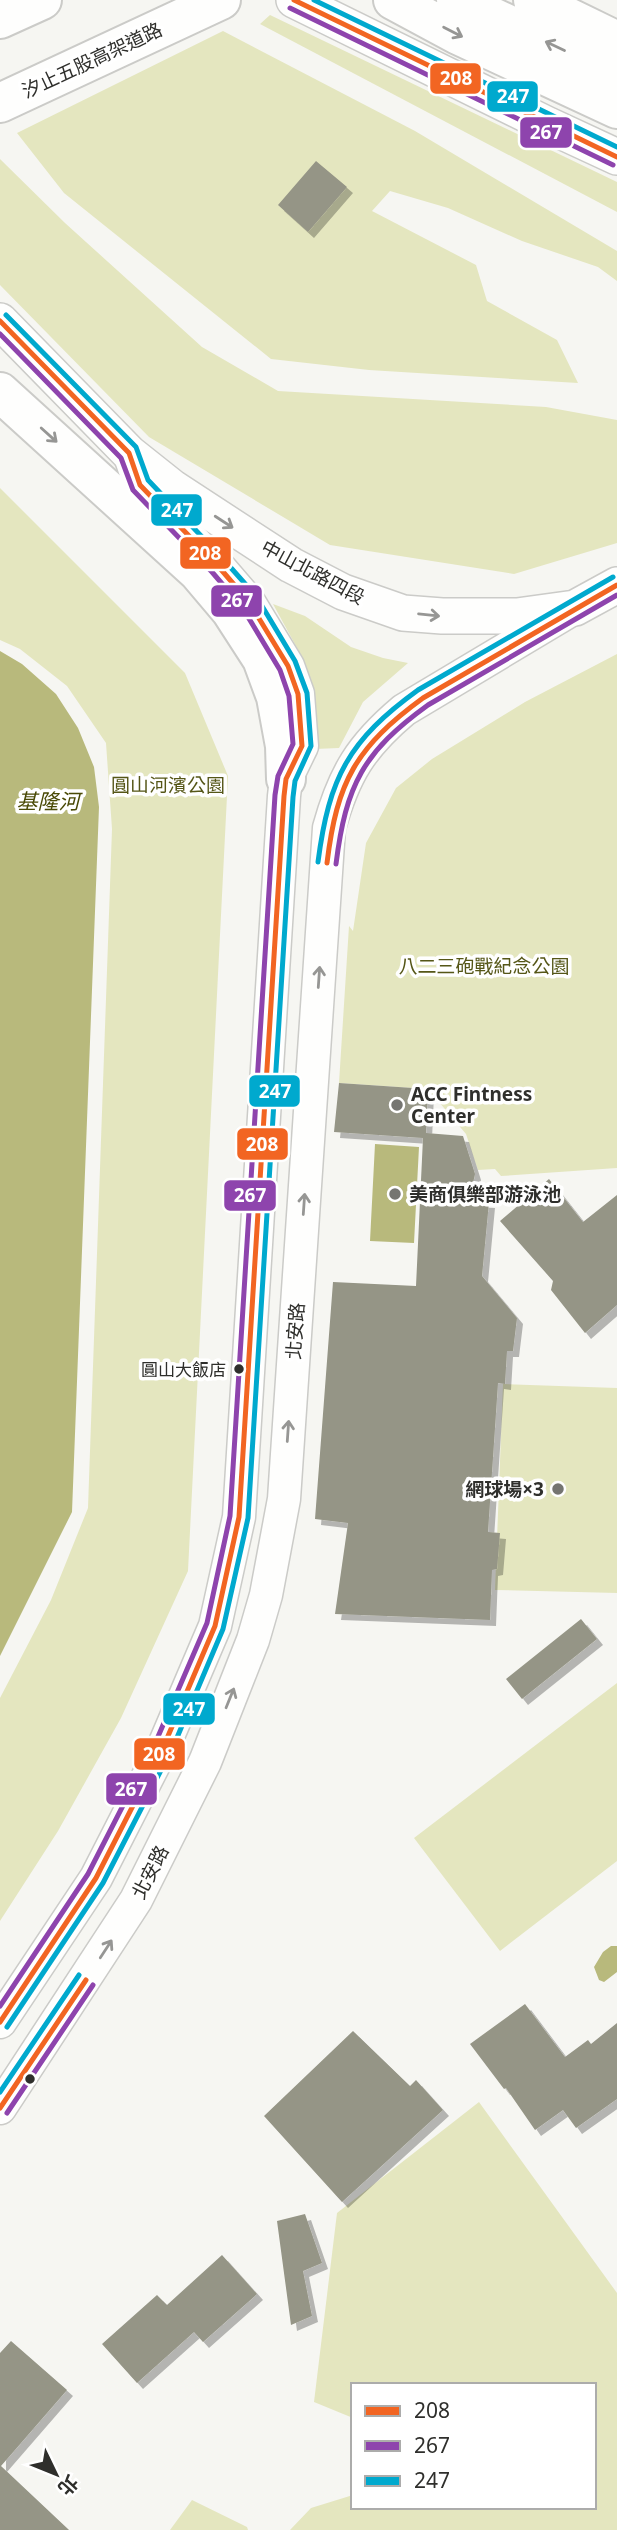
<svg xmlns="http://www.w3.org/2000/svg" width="617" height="2530" viewBox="0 0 617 2530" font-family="'Noto Sans','Noto Sans TC',sans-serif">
	<defs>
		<filter id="shadow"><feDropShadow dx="6" dy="6" stdDeviation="0" flood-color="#0004"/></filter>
	</defs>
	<rect width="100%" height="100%" fill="#f6f6f2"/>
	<path fill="#e4e6bf" d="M270,15L617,182V212L260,24Z
		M223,31L415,131L617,251V281L598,267L522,241L448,208L390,191L372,211L476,265L487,301L557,340L578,383L369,370L271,359L64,193L17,133Z
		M0,159L65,223L202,347L278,391L546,407L617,420V543L514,574L330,545L149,437L0,285Z
		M0,488L185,673L228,776L188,1571L121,1718L58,1831L0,1921V1698L51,1600L88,1508L112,829L106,743L67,686L20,649L0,640Z
		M273,604L305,616L351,647L383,658L408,663L363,702L339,748L315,749L311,694L303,659Z
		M617,654V1168L501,1176L495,1169L478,1170L466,1134L428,1089L339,1083L349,926L353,931L366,843L396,788L432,759L525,702Z
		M503,1384L617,1388V1593L495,1590Z
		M617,1683V1861L500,1951L414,1838Z
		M479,2102L617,2293V2530H290L311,2508L353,2495V2507H594V2385H353V2418L314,2402L337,2213Z
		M192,2500L247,2527L248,2530H170Z"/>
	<path fill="#b8b97c" d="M0,651L22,664L56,694L78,728L94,767L99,807L72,1512L0,1656Z
		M375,1144L419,1147L414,1243L370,1241Z
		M611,1946H617V1972L604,1982L599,1980L594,1967L603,1952Z"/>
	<path fill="#959586" filter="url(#shadow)" d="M316,161L347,187L308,232L278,205Z
		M339,1083L428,1089L426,1133L463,1136L475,1174L469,1201L489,1202L482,1276L517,1318L513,1351H507L505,1384L498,1383L488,1532L500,1533L497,1569L492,1570L490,1620L335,1614L348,1523L315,1519L333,1282L416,1286L423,1138L334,1132Z
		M549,1179L583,1222L617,1195V1305L585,1333L551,1290L553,1281L500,1221Z
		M581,1619L597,1639L522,1699L506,1679Z
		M525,2004L565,2057L588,2040L591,2044L617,2023V2099L576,2128L563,2110L535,2130L506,2088L504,2089L470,2044Z
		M353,2031L410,2086L416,2080L443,2110L342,2202L264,2116Z
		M305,2214L322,2263L303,2271L312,2316L291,2325L277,2221Z
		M222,2255L257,2294L203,2342L194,2332L137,2383L102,2344L157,2295L167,2305Z
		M11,2341L67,2390L1,2466L69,2530H0V2353Z"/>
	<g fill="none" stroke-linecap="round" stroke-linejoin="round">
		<defs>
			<path id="secondary" d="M0,2022L96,1878L165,1743L215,1626L239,1517L284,796L286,779L302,746L298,694L288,666L249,602L218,566L140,485L129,453
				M0,2108L136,1900L205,1762L253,1640L266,1595L284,1499L329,828C344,774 361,746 404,710L571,610"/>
			<path id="primary" d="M294,0L548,125L617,157
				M0,321L129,453L173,488L291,565L343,592L403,613L442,616H517L575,608L617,585"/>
			<path id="highway" d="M393,0L458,35L617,109
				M456,0L617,75
				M533,0L617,41
				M0,19L42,0
				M0,103L221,0
				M0,392L198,572L231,611L262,659L276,697L285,746L286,779"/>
		</defs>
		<use href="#secondary" stroke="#cbcbc8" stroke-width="35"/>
		<use href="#primary" stroke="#cbcbc8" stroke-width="38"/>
		<use href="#highway" stroke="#cbcbc8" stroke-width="42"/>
		<use href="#secondary" stroke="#fefefd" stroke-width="32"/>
		<use href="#primary" stroke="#fefefd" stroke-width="35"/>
		<use href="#highway" stroke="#fefefd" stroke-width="38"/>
		<defs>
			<path id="bus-1" d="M294,0L617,157
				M0,321L129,453L140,485L218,566L249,602L288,666L298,694L302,746L286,779L284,796L239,1517L215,1626L165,1743L96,1878L0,2022
				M327,863C337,781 356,747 423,698L617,585
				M0,2108L86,1980"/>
			<path id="bus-2" d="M290,8L613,165
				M0,334L121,458L133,490L212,572L242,607L280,670L289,696L293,744L278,776L275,795L230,1516L207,1623L157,1739L88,1874L0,2006
				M336,864C346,785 363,752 428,705L617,595
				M7,2113L93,1985"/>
			<path id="bus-3" d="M314,0L617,147
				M6,315L136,447L148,480L224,560L256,596L295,661L307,693L311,746L295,781L293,797L248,1518L223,1629L173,1747L103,1883L7,2027
				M318,862C329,777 349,740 418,690L613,577
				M0,2092L79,1975"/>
		</defs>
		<use href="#bus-1" stroke="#fff" stroke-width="10"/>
		<use href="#bus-2" stroke="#fff" stroke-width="10"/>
		<use href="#bus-3" stroke="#fff" stroke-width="10"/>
		<use href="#bus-1" stroke="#f26522" stroke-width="5"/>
		<use href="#bus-2" stroke="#8e44ad" stroke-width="5"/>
		<use href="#bus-3" stroke="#00a9ce" stroke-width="5"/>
	</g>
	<defs><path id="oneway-shaft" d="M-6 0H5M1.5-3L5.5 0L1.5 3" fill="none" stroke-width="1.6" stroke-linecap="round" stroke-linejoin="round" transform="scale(1.75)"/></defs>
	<g stroke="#969694">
		<use href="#oneway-shaft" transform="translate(453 32) rotate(27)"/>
		<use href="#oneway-shaft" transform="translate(555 46) rotate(-155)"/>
		<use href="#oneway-shaft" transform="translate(49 435) rotate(42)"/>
		<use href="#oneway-shaft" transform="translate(224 522) rotate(33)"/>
		<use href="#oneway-shaft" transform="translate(429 615) rotate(6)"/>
		<use href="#oneway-shaft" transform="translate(319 977) rotate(-86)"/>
		<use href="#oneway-shaft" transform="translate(304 1204) rotate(-86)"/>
		<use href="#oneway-shaft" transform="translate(288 1431) rotate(-86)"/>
		<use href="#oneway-shaft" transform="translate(230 1698) rotate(-68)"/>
		<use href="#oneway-shaft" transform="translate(106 1949) rotate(-57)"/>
	</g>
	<g fill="#757571" stroke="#fff" stroke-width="2.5">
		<circle cx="397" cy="1105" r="7"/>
		<circle cx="395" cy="1194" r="7"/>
		<circle cx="558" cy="1489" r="7"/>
	</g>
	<g fill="#2f2f2c" stroke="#fff" stroke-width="2.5">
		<circle cx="239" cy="1369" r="6"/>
		<circle cx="30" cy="2079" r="6"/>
	</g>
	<g text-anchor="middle" stroke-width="7" stroke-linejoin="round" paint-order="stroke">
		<g font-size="17" fill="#2f2f2c" stroke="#fff" text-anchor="end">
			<text x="226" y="1376">圓山大飯店</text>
		</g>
		<g font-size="19" fill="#2f2f2c" stroke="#fff">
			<text transform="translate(92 60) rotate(-25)" y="7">汐止五股高架道路</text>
			<text transform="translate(313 572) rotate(28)" y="7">中山北路四段</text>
			<text transform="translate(295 1331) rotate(-86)" y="7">北安路</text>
			<text transform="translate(150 1872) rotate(-63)" y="7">北安路</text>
		</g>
		<g font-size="19" fill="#555617" stroke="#fff">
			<text x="168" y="792">圓山河濱公園</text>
			<text x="484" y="973">八二三砲戰紀念公園</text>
		</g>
		<g font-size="19" font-weight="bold" fill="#2f2f2c" stroke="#fff" text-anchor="start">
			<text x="411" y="1101">ACC Fintness<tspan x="411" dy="22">Center</tspan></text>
			<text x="409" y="1201">美商俱樂部游泳池</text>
			<text x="544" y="1496" text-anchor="end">網球場×3</text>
		</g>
		<g font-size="21" font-style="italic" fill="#494905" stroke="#fff">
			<text x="48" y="809">基隆河</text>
		</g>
	</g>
	<g stroke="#fff" stroke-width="2.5">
		<rect x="429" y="62" width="53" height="33" rx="7" fill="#f26522"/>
		<rect x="486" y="80" width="53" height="33" rx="7" fill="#00a9ce"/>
		<rect x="519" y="116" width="54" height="33" rx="7" fill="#8e44ad"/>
		<rect x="150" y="493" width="53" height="34" rx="7" fill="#00a9ce"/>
		<rect x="179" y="536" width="53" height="34" rx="7" fill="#f26522"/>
		<rect x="210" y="584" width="53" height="34" rx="7" fill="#8e44ad"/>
		<rect x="248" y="1074" width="53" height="34" rx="7" fill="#00a9ce"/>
		<rect x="236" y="1127" width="53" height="34" rx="7" fill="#f26522"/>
		<rect x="223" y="1179" width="54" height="33" rx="7" fill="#8e44ad"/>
		<rect x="162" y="1692" width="54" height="34" rx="7" fill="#00a9ce"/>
		<rect x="133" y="1737" width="53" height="34" rx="7" fill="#f26522"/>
		<rect x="105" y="1772" width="53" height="34" rx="7" fill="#8e44ad"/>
	</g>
	<g font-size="19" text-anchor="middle" font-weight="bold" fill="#fff">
		<text x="456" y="85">208</text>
		<text x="513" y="103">247</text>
		<text x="546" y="139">267</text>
		<text x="177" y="517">247</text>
		<text x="205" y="560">208</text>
		<text x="237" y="607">267</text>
		<text x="275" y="1098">247</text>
		<text x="262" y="1151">208</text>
		<text x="250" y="1202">267</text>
		<text x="189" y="1716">247</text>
		<text x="159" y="1761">208</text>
		<text x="131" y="1796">267</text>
	</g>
	<rect x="351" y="2383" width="245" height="126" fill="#ffffff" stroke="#acacab" stroke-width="2"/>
	<rect x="365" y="2406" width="35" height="10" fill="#f26522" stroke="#acacab" stroke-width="2"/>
	<text x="414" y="2418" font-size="21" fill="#2f2f2c">208</text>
	<rect x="365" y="2441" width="35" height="10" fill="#8e44ad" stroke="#acacab" stroke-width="2"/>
	<text x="414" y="2453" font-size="21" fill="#2f2f2c">267</text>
	<rect x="365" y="2476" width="35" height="10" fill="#00a9ce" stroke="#acacab" stroke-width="2"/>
	<text x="414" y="2488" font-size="21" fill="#2f2f2c">247</text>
	<g transform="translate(56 2474) rotate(133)" stroke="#ffffff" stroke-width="5" paint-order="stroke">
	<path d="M0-5L12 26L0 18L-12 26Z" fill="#2f2f2c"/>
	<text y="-10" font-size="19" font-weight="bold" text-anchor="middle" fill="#2f2f2c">北</text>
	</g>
</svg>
